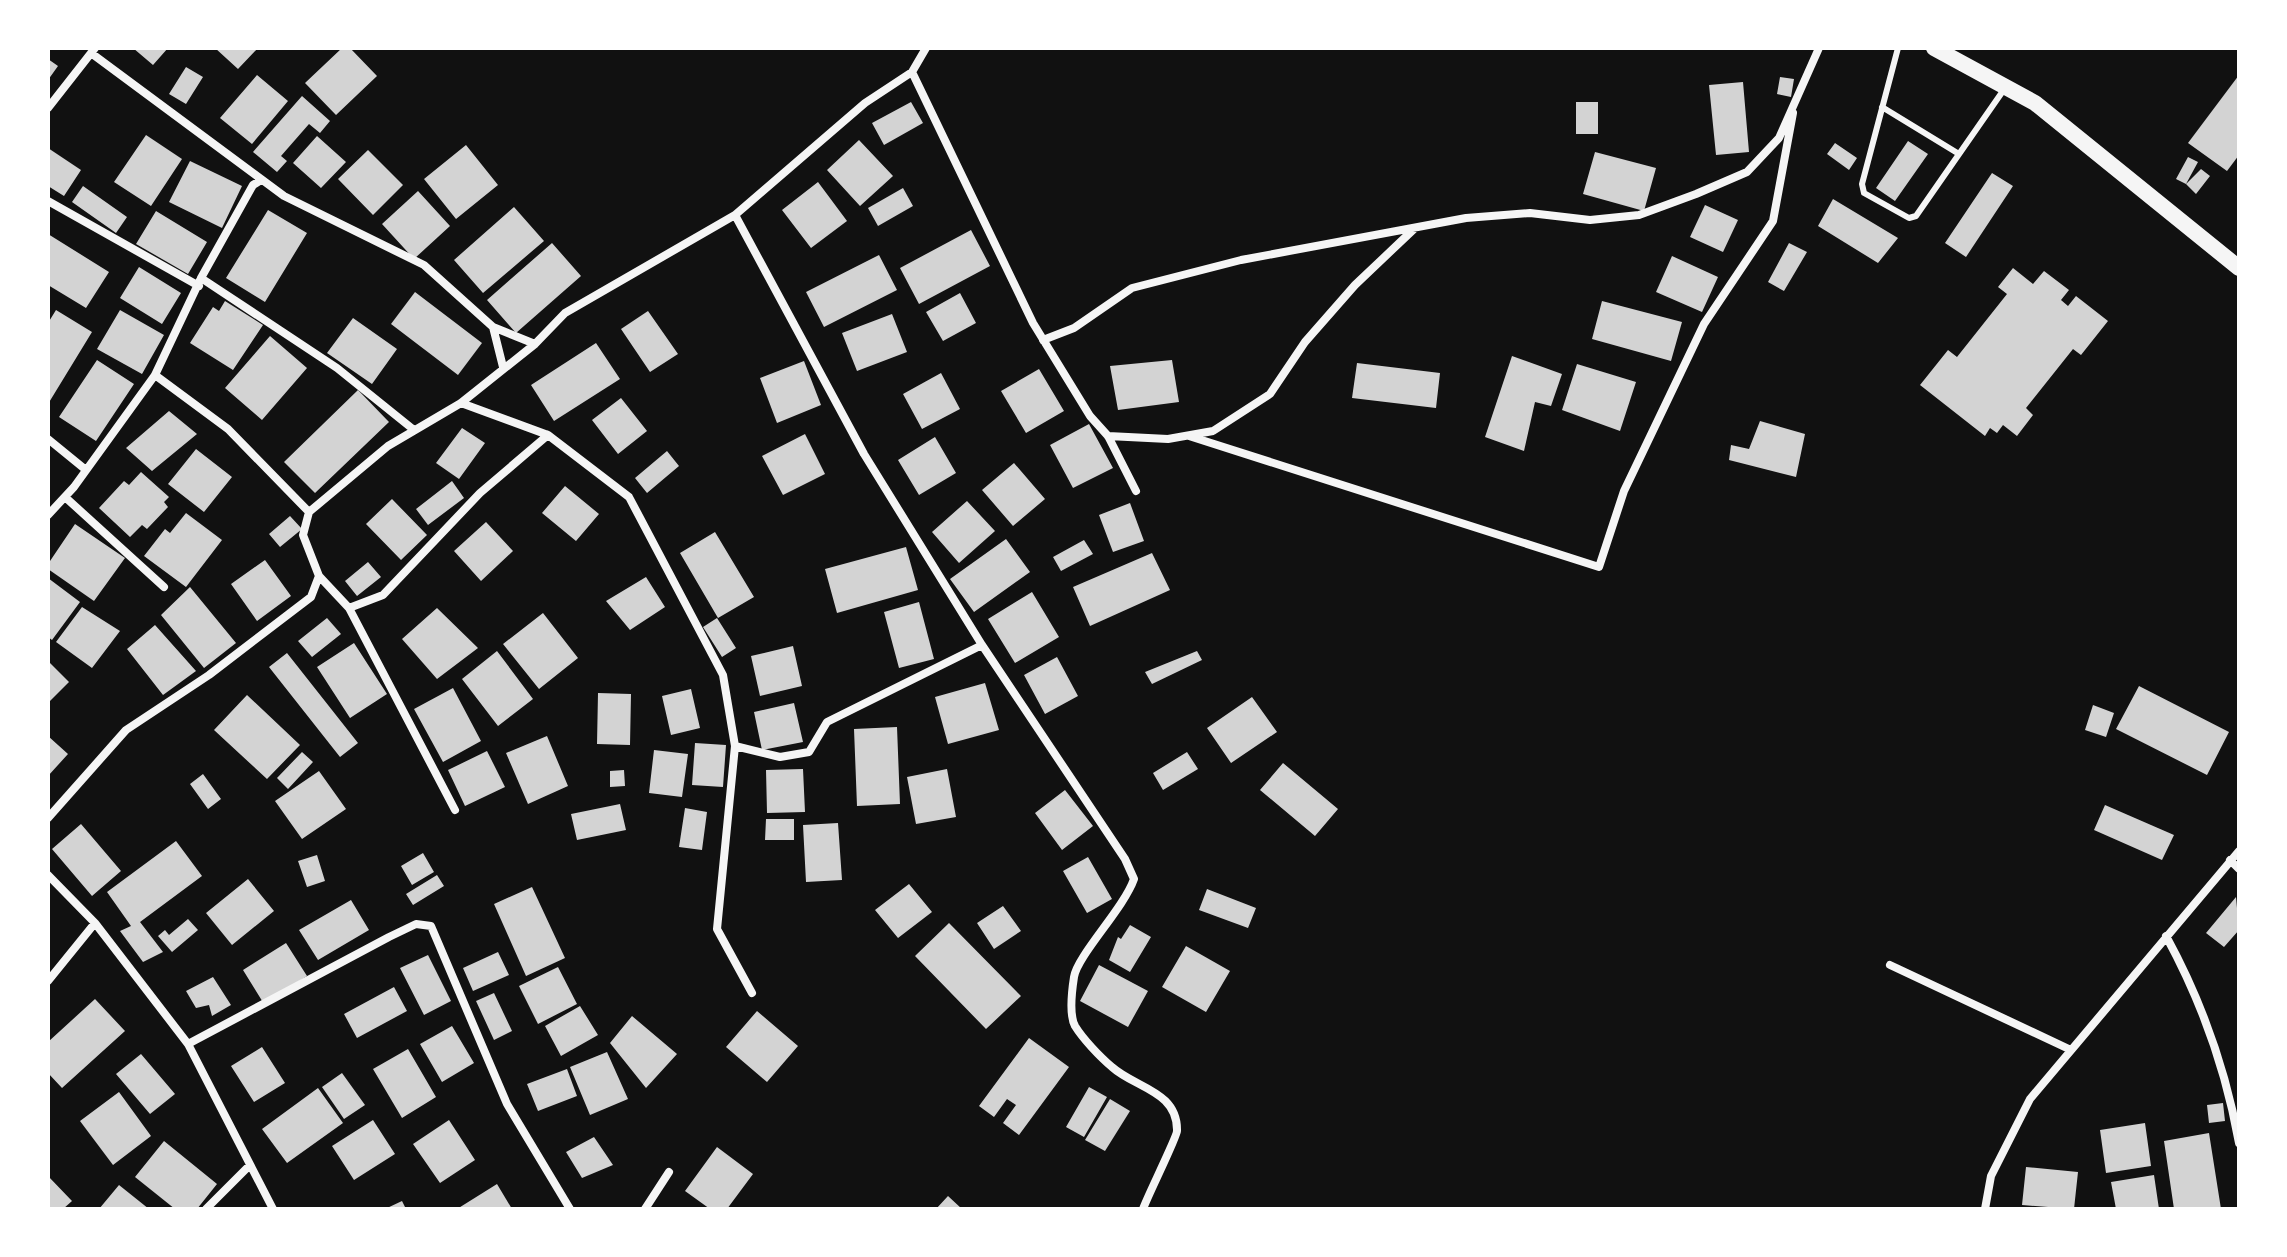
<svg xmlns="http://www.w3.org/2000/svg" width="2287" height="1257" viewBox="0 0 2287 1257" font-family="Roboto,sans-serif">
	<rect width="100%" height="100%" fill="#111"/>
	<path fill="#d3d3d3" d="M133,48H168L153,65Z
		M215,48H258L238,69Z
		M342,48H350L377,76L336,115L305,83Z
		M48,59L58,66L48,80Z
		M186,67L203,77L186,104L169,94Z
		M257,75L288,101L252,144L220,118Z
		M2239,75V155L2227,171L2188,143Z
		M1780,77L1794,79L1791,97L1777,94Z
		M1743,82L1749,152L1716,155L1709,85Z
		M302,96L330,121L320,133L309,124L281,156L287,161L277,172L253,152Z
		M911,102L923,123L884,145L872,123Z
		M1576,102H1598V134H1576Z
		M146,135L182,159L151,206L114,182Z
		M317,136L346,162L321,188L293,163Z
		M859,140L893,176L860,206L827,170Z
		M1908,141L1928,154L1895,201L1876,188Z
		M1835,143L1857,158L1849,170L1827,154Z
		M466,145L498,185L456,219L424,179Z
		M48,148L81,170L64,196L48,186Z
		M368,150L403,185L373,215L338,179Z
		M1595,152L1656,168L1644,211L1583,194Z
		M2188,157L2198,162L2186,184L2176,179Z
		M190,161L242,186L222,228L169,202Z
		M2201,169L2210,176L2196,194L2186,184Z
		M1992,173L2013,186L1966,257L1945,243Z
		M818,182L847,221L811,248L782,210Z
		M83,186L127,217L116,233L72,202Z
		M903,188L913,206L878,226L868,208Z
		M418,191L450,226L414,259L382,224Z
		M1833,199L1898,238L1878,263L1818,226Z
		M1705,205L1738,220L1723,252L1690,237Z
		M514,207L544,241L483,293L454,260Z
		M268,210L307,233L265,302L226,278Z
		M156,211L207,242L188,274L136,244Z
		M971,230L990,266L919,304L900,268Z
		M48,234L109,272L86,308L48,285Z
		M552,243L581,276L516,333L487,300Z
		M1789,243L1807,252L1784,291L1768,282Z
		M879,255L897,290L824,327L806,292Z
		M1672,256L1718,277L1702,312L1656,292Z
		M139,267L181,293L162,324L120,298Z
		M2013,268L2033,284L2044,271L2069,290L2061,300L2068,306L2076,296L2108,321L2081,355L2073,349L2026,408L2033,415L2017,436L2003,425L1997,433L1990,428L1985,436L1920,385L1948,350L1957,357L2007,294L1998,287Z
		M415,292L482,343L458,375L391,324Z
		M960,293L976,323L943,341L926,312Z
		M225,301L263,325L233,370L190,343L213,307L219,311Z
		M1602,301L1682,322L1671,361L1592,339Z
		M56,310L92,332L48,404V323Z
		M120,310L164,335L142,374L97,349Z
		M648,311L678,354L650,372L621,329Z
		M892,314L907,352L857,371L842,333Z
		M353,318L397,349L372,384L327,353Z
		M270,336L307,368L262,420L225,388Z
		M596,343L620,379L554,421L531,385Z
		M1512,356L1562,374L1551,406L1535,402L1524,451L1485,437Z
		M97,360L134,384L96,441L59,417Z
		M1172,360L1179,402L1118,410L1110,366Z
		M804,361L821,405L777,423L760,378Z
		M1357,363L1440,373L1436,408L1352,398Z
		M1577,364L1636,382L1620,431L1562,410Z
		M1039,369L1064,411L1026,433L1001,391Z
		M941,373L960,409L922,429L903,394Z
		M358,390L389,422L315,493L284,462Z
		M621,398L647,431L618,454L592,420Z
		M169,411L197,434L152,471L126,448Z
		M1760,421L1805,434L1796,477L1729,460L1731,445L1749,449Z
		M1089,424L1113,468L1073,488L1050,445Z
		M462,428L485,443L459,479L436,463Z
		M805,434L825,474L783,495L762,456Z
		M935,437L956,473L919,495L898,460Z
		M196,449L232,477L204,512L168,484Z
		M667,451L679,466L647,493L635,478Z
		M1014,463L1045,499L1013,526L982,490Z
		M141,472L169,497L164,502L168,507L147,529L142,525L130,537L99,508L124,481L129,485Z
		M452,481L464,498L428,525L416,509Z
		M565,486L599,514L576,541L542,513Z
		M392,499L427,535L401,560L366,524Z
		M967,501L995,531L959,563L932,532Z
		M1130,503L1144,541L1113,552L1099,515Z
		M186,513L222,540L186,587L144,556L165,529L170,533Z
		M290,516L302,529L280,547L269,534Z
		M486,522L513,551L481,581L454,551Z
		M75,524L125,558L94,601L48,569V564Z
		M715,532L754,597L718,618L680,553Z
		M1006,539L1030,572L974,612L950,579Z
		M1084,540L1093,554L1061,571L1053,557Z
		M906,547L918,590L837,613L825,569Z
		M1152,553L1170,590L1090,626L1073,587Z
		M265,560L291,596L257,621L231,584Z
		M368,562L381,577L357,596L345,581Z
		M646,577L665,607L630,630L606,601Z
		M48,578L80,602L52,640L48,637Z
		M190,587L236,643L204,668L161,615Z
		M1032,592L1059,637L1015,663L988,619Z
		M919,602L934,659L899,668L884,612Z
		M82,607L120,631L92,668L56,642Z
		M437,608L478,648L437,679L402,639Z
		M543,613L578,658L539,689L503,644Z
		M327,618L341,634L312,657L298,641Z
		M717,618L736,648L722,657L703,627Z
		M155,625L196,671L163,695L127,649Z
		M354,643L387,694L350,718L317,667Z
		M793,646L802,686L760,696L751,656Z
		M497,651L533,699L498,726L462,679Z
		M1197,651L1202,660L1152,684L1145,672Z
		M287,653L358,743L340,757L269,667Z
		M1057,657L1078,696L1045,714L1024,675Z
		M48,661L69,682L48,703Z
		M985,683L999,730L948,744L935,697Z
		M2139,686L2229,732L2207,775L2116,729Z
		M453,688L481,741L443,762L414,709Z
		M691,689L700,728L671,735L662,696Z
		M598,693L631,694L630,745L597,744Z
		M247,695L300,745L267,779L214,730Z
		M1252,697L1277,732L1231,763L1207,728Z
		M794,703L803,742L762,750L754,712Z
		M2093,705L2114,713L2106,737L2085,730Z
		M897,727L900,804L857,806L854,729Z
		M48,736L68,754L48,776Z
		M547,736L568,786L528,804L506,753Z
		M695,743L726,745L723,787L692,785Z
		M654,750L688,754L682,797L649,793Z
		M487,751L505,787L465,806L448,770Z
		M302,752L313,762L288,789L277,778Z
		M1187,752L1198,769L1163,790L1153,773Z
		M1283,763L1338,809L1315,836L1260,790Z
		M803,769L805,812L767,813L766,770Z
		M947,769L956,817L916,824L907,777Z
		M624,770L625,786L610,787V771Z
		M319,771L346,809L302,839L275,801Z
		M203,774L221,799L208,809L190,784Z
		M1065,790L1093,826L1062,850L1035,813Z
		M620,804L626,830L577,840L571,814Z
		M2105,805L2174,835L2162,860L2094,830Z
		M685,808L707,812L702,850L679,847Z
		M766,819H794V840H765Z
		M838,823L842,880L806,882L803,825Z
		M81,824L121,871L92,896L52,849Z
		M176,841L202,876L140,922L163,952L143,962L120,931L131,926L107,892Z
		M423,853L434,872L412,885L401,866Z
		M317,855L325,881L307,887L298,861Z
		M1088,857L1112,899L1087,913L1063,871Z
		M437,875L444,886L413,905L406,894Z
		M248,879L274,911L232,945L206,913Z
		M909,884L932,912L898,938L875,910Z
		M532,887L565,958L526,976L494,904Z
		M1207,889L1256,908L1248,928L1199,910Z
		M2236,897L2239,930L2224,947L2206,933Z
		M351,900L369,930L318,960L299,930Z
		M1003,906L1021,931L994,949L977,923Z
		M188,919L198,930L172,952L158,936L165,930L169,935Z
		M949,923L1021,996L986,1029L915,956Z
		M1130,925L1151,937L1130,972L1109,960L1118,937L1121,939Z
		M286,943L307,976L264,1004L243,970Z
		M1186,946L1230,971L1206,1012L1162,987Z
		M498,952L509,975L473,991L463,968Z
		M428,955L451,1001L424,1015L400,968Z
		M1099,965L1148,991L1128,1027L1080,1001Z
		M558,967L577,1004L538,1024L519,986Z
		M213,977L231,1005L212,1016L209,1005L196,1008L186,991Z
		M394,987L407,1011L357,1038L344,1014Z
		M494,993L512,1031L494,1040L476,1001Z
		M95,999L125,1031L62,1088L48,1073V1042Z
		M580,1006L598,1035L561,1056L545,1026Z
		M757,1011L798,1046L767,1082L726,1047Z
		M632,1016L677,1054L646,1088L610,1043Z
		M452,1026L474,1063L442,1082L420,1044Z
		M1029,1038L1069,1067L1019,1135L1003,1123L1016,1105L1007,1099L994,1117L979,1106Z
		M262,1047L285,1083L254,1102L231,1066Z
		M408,1049L436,1097L402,1118L373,1069Z
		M607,1052L628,1099L590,1115L570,1067Z
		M141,1054L175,1094L150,1114L116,1074Z
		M567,1069L577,1096L538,1111L527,1084Z
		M342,1073L365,1105L344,1119L322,1087Z
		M1089,1087L1107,1097L1084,1137L1066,1127Z
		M318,1088L343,1123L287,1163L262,1129Z
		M119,1092L151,1136L113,1165L80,1121Z
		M1110,1099L1130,1111L1105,1151L1085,1140Z
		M2223,1103L2225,1121L2209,1123L2207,1105Z
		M373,1120L395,1154L354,1180L332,1146Z
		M449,1120L475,1160L440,1183L413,1144Z
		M2145,1123L2151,1166L2106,1173L2100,1130Z
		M2209,1133L2221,1209H2174L2164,1141Z
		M594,1137L613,1165L582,1178L566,1152Z
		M164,1141L217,1184L197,1209H175L135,1177Z
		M717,1147L753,1174L727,1209H710L685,1191Z
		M2026,1167L2078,1172L2074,1209L2022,1205Z
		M2154,1175L2159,1209H2116L2111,1182Z
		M48,1176L72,1201L63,1209H48Z
		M497,1184L512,1209H457Z
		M119,1185L149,1209H99Z
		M948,1196L962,1209H936Z
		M402,1201L406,1209H385Z"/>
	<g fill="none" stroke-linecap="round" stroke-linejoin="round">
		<path stroke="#f5f5f5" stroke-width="6" d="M1898,48L1862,184L1864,193L1909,218L1916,216L2005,88
			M1882,107L1959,154"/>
		<path stroke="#f5f5f5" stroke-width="8" d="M91,53L284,196L424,265L493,327L535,344
			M912,72L1033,323L1090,416L1108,436L1136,491
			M48,108L95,48
			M48,201L199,286
			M735,215L864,454L982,645L1125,859L1134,879C1124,908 1077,956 1074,977C1072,990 1069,1015 1075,1026C1083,1039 1100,1057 1112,1067C1135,1088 1178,1091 1177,1131C1177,1137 1147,1197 1143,1209
			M201,278L337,368L414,430
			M493,327L503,367
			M1043,340L1074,328L1132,288L1241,260L1466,218L1530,213L1590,220L1639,215L1696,194L1747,172L1779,138L1819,48
			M155,375L228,429L309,512
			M461,403L548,435L629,497L723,675L735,746L717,929L752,993
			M1108,436L1168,439L1213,431L1270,394L1305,342L1355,285L1414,229
			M1189,436L1599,567L1624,491L1704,324L1773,221L1793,113
			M48,439L86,470
			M65,497L164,587
			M48,515L74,487L155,375L201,278L253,185L261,180
			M319,576L349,608L383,595L480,493L548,435
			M349,608L455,810
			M735,746L780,757L809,752L827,722L982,645
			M48,818L126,730L209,675L311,597L319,576L303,535L309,512L388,446L461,403L535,344L565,313L735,215L865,103L912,72L926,48
			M2230,860L2239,869
			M48,875L95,923L188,1044L273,1209
			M2166,936C2202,1002 2226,1070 2239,1143
			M1890,965L2071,1050
			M48,981L95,923
			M188,1044L389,937L416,924L431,926L507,1104L570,1209
			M206,1209L250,1165
			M645,1209L669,1172
			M1985,1209L1991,1176L2030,1099L2239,851"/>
		<path stroke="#f5f5f5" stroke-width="16" d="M1934,48L2035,103L2239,268"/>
	</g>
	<rect width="2287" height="1257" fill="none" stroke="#ffffff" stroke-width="100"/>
</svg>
